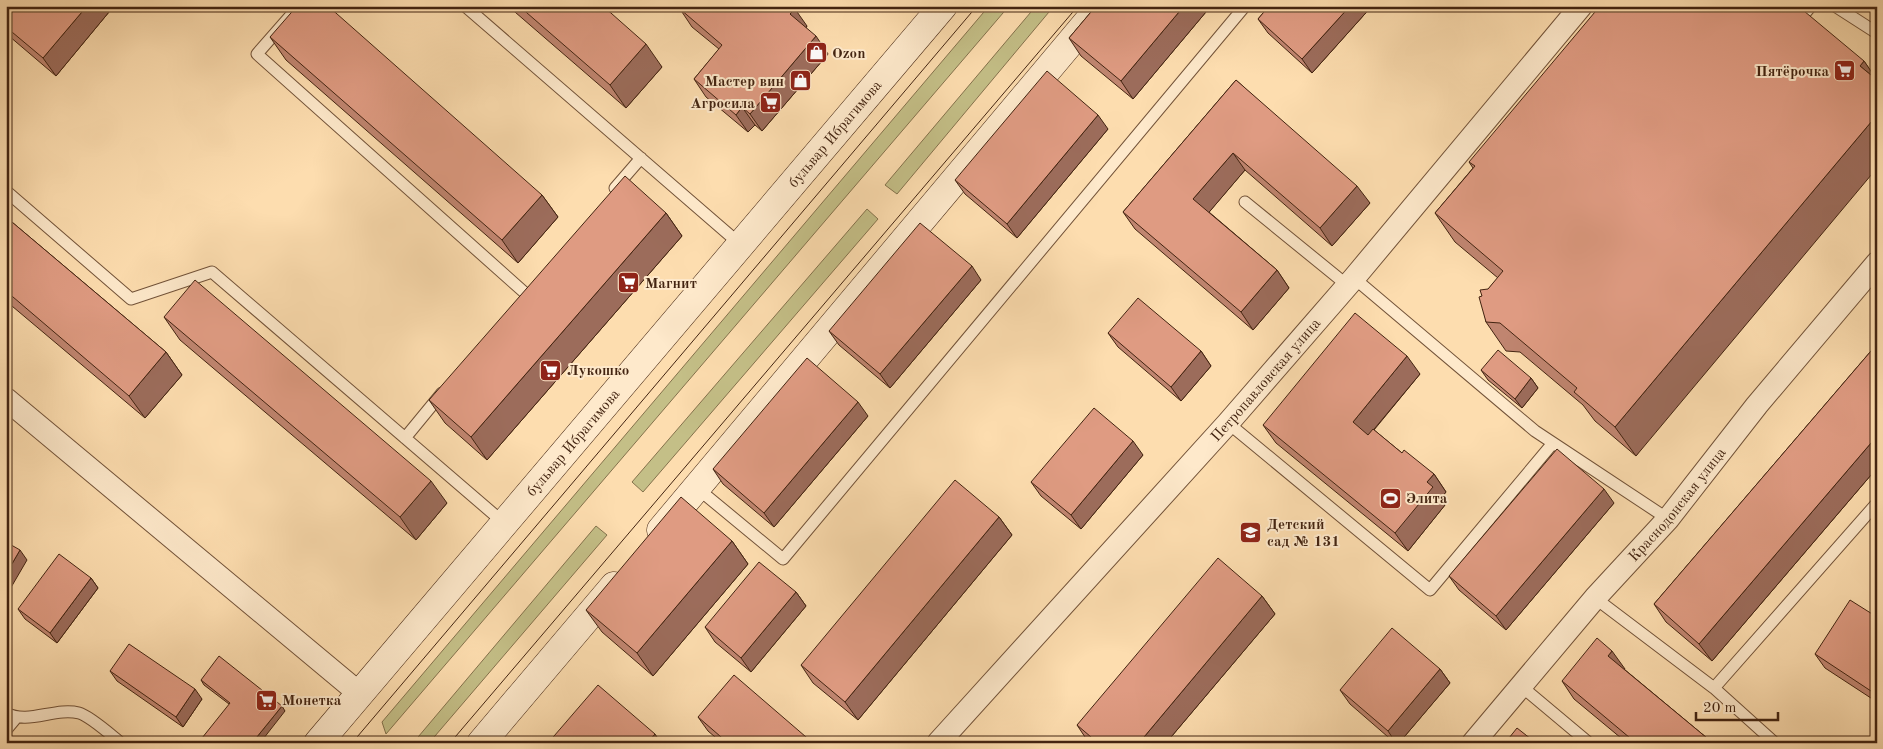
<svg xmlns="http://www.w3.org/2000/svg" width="1883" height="749" viewBox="0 0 1883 749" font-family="'Old Standard TT',serif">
	<rect width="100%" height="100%" fill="#fdddaf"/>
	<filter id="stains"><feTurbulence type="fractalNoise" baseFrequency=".004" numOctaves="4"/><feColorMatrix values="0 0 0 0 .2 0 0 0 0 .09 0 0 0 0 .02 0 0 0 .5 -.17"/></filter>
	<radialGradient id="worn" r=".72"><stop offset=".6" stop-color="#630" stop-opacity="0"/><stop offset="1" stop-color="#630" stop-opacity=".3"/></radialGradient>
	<path fill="#c4bf87" stroke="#84724c" d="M989,6H1009L386,734L382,722Z
		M1036,6H1054L897,194L885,185Z
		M867,209L878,219L643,492L632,482Z
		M596,526L607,535L429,743H413Z"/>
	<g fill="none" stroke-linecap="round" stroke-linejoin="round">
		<defs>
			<path id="service" d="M299,6L257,54L525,293
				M465,6L741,245
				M1835,6L1877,33
				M1796,24L1811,6
				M615,188L641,158
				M6,191L131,299L212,272L504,523
				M1245,202L1347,285
				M1354,278L1535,431L1668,519
				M1228,423L1430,590L1553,443
				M405,438L442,393
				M697,488L783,559L1245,6
				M1595,598L1714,688L1877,503
				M1521,686L1589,743
				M1714,688L1775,743
				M6,713C28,725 55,707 79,713C90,716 111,735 121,743
				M6,730L16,718"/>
			<g id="minor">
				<path d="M6,399L360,694"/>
				<path id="s1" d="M938,743L1228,423L1354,278L1581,6"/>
				<path id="s2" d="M1473,743L1595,598L1668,519L1757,405L1877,263"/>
			</g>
			<g id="secondary">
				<path d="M661,530L1101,6"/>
				<path id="s3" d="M318,743L943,6"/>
				<path d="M481,743L614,586"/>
			</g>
		</defs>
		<use href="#service" stroke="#725238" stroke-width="13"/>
		<use href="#minor" stroke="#725238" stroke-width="24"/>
		<use href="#secondary" stroke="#432411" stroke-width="29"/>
		<use href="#service" stroke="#fee9cb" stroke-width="11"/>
		<use href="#minor" stroke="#fee9cb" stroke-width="22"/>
		<use href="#secondary" stroke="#fee9cb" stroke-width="28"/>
		<path stroke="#432411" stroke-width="1" d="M352,743L977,6
			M450,743L1078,6"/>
	</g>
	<path fill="#c08570" stroke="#432411" d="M6,6H114L56,76L9,36L6,33Z
		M508,6H603L662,67L626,108Z
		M1096,6H1211L1133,99L1081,56L1069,38Z
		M1269,6H1372L1312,73L1268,33L1258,19Z
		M680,9L807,26L806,28L828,54L762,131L755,125L748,132L706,97L694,79L719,49L692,27Z
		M270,37L542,195L558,217L518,263L286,60Z
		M1864,61L1877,80L1636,456L1595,421L1583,405L1520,352L1506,351L1486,322L1482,296L1498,278L1455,242L1435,213L1473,168L1469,162Z
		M1236,80L1370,203L1332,246L1245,170L1209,212L1277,270L1289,288L1253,330L1135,229L1123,212Z
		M1108,129L1017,238L965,194L955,180Z
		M666,213L682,236L487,460L445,423L429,400Z
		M6,217L166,352L182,375L145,418L6,301Z
		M981,280L890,388L839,345L829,331Z
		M164,317L447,503L416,540L180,340Z
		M1108,333L1201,351L1211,366L1181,401L1118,347Z
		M1877,344V468L1712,661L1666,622L1654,604Z
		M1481,370L1531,378L1538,388L1522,408L1488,380Z
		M1420,374L1374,430L1402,453L1434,474L1446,492L1441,498L1445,505L1408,551L1276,443L1263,425Z
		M868,416L774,527L723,484L713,469Z
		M1143,455L1081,529L1041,496L1031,482Z
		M1614,503L1506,630L1459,590L1449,576Z
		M999,517L1012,535L858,720L813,683L801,665Z
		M732,541L748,564L653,676L602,632L586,610Z
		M91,578L98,588L57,643L25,619L18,609Z
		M796,592L806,606L751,672L715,642L705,627Z
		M1262,596L1275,614L1166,743H1089L1077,725Z
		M1877,617V702L1825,668L1815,654Z
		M1440,669L1450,683L1399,743H1395L1350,704L1340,690Z
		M1624,669L1713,743H1627L1574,699L1562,681L1625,669Z
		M110,671L202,699L183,727L117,681Z
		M201,680L285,711L229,704L204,685Z
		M698,717L813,743H722L708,731Z"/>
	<path fill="#9c6c5b" stroke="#432411" d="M87,6H114L56,76L43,58Z
		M1184,6H1211L1133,99L1121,81Z
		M1350,6H1372L1312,73L1302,59Z
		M795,9L807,26L802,32L790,14Z
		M816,36L828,54L762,131L750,114Z
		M646,44L662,67L626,108L610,85Z
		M1864,61L1877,80L1860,66Z
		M742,107L755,125L748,132L736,115Z
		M1098,115L1108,129L1017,238L1007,224Z
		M1877,115V168L1636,456L1615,427Z
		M1233,153L1245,170L1205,217L1193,199Z
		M1357,186L1370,203L1332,246L1320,228Z
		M542,195L558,217L518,263L502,240Z
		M666,213L682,236L487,460L471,437Z
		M972,266L981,280L890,388L880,374Z
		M1277,270L1289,288L1253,330L1241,312Z
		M1201,351L1211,366L1181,401L1171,387Z
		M166,352L182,375L145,418L129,396Z
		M1407,356L1420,374L1365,440L1353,422Z
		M1531,378L1538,388L1522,408L1515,399Z
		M858,402L868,416L774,527L764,513Z
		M1877,436V468L1712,661L1699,644Z
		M1133,441L1143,455L1081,529L1071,515Z
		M1434,474L1446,492L1441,498L1445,505L1408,551L1395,533L1427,482Z
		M431,481L447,503L416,540L400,517Z
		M1604,489L1614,503L1506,630L1496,616Z
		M999,517L1012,535L858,720L845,702Z
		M732,541L748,564L653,676L637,653Z
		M20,550L27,560L6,596V574Z
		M91,578L98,588L57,643L50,633Z
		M796,592L806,606L751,672L741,658Z
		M1262,596L1275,614L1166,743H1139Z
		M1612,651L1625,669L1621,674L1608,656Z
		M1440,669L1450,683L1399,743H1396L1388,731Z
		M195,689L202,699L183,727L176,717Z
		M282,706L285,711L260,743H252Z
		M655,734L661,743H647Z"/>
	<path fill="#df9b82" stroke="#432411" d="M6,6H87L43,58L6,27Z
		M297,6H328L542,195L502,240L270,37Z
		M519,6H603L646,44L610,85Z
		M682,6H792L795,9L790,14L816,36L750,114L742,107L736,115L694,79L722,45L680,9Z
		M1096,6H1184L1121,81L1069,38Z
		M1269,6H1350L1302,59L1258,19Z
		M1600,6H1798L1864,61L1860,66L1877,80V115L1615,427L1574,392L1577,388L1500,323L1486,322L1479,297L1482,296L1480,290L1488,289L1503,271L1435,213L1475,166L1469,162Z
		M1047,71L1098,115L1007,224L955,180Z
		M1236,80L1357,186L1320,228L1233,153L1193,199L1277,270L1241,312L1123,212Z
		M625,176L666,213L471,437L429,400Z
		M6,217L166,352L129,396L6,291Z
		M920,223L972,266L880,374L829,331Z
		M195,280L431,481L400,517L164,317Z
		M1138,298L1201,351L1171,387L1108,333Z
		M1355,313L1407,356L1353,422L1368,435L1373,429L1402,453L1404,450L1434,474L1427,482L1433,487L1395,533L1263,425Z
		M1877,344V436L1699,644L1654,604Z
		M1498,350L1531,378L1515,399L1481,370Z
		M807,358L858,402L764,513L713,469Z
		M1094,408L1133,441L1071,515L1031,482Z
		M1557,449L1604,489L1496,616L1449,576Z
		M955,480L999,517L845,702L801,665Z
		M681,497L732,541L637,653L586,610Z
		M6,542L20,550L6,574Z
		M59,554L91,578L50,633L18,609Z
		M1218,558L1262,596L1139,743H1098L1077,725Z
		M759,562L796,592L741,658L705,627Z
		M1850,600L1877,617V695L1815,654Z
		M1392,628L1440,669L1388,731L1340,690Z
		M1597,638L1612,651L1608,656L1713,743H1636L1562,681Z
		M129,644L195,689L176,717L110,671Z
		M219,656L282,706L252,743H198L230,703L201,680Z
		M734,675L813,743H728L698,717Z
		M598,685L655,734L647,743H548Z
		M1517,728L1536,743H1505Z"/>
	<defs>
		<symbol id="shop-square" viewBox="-11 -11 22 22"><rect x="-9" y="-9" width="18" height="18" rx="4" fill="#8f2418" stroke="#fee9cb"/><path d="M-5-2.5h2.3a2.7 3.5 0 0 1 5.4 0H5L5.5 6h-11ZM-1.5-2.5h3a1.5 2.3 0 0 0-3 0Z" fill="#fff"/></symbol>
		<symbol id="supermarket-square" viewBox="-11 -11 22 22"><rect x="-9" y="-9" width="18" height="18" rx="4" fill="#8f2418" stroke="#fee9cb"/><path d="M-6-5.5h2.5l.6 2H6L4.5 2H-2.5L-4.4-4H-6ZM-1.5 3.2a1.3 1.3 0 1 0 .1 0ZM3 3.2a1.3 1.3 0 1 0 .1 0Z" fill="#fff"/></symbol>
		<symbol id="stadium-square" viewBox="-11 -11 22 22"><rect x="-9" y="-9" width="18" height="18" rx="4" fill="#8f2418" stroke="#fee9cb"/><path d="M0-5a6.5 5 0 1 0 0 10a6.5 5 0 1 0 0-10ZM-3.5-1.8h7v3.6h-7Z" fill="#fff"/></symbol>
		<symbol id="school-square" viewBox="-11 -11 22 22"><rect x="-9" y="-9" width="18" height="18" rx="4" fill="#8f2418" stroke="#fee9cb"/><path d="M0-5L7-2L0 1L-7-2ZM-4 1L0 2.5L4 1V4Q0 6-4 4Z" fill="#fff"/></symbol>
	</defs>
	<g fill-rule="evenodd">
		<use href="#shop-square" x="804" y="40" width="25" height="25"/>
		<use href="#supermarket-square" x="1832" y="58" width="25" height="25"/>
		<use href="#shop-square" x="788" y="68" width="25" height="25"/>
		<use href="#supermarket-square" x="758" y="90" width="25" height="25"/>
		<use href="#supermarket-square" x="616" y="270" width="25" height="25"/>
		<use href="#supermarket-square" x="538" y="358" width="25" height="25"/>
		<use href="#stadium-square" x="1378" y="486" width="25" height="25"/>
		<use href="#school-square" x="1238" y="520" width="25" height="25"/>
		<use href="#supermarket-square" x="254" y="688" width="25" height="25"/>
	</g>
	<g text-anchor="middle" stroke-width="4" stroke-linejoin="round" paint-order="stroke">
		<g font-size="15" font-weight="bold" fill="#432411" stroke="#fee9cb" text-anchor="start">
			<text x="832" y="58">Ozon</text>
			<text x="1829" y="76" text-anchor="end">Пятёрочка</text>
			<text x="784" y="86" text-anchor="end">Мастер вин</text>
			<text x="755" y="108" text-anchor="end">Агросила</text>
			<text x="645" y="288">Магнит</text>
			<text x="567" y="375">Лукошко</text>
			<text x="1406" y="503">Элита</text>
			<text x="1267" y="529">Детский<tspan x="1267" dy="17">сад № 131</tspan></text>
			<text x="282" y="705">Монетка</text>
		</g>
		<g font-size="15" fill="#432411" stroke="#fee9cb">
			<text dy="5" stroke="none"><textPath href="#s3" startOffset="799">бульвар Ибрагимова</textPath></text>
			<text dy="5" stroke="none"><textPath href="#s1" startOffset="489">Петропавловская улица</textPath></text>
			<text dy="5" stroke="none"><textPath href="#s3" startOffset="394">бульвар Ибрагимова</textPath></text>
			<text dy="5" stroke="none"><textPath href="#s2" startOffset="314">Краснодонская улица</textPath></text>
		</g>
	</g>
	<rect width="1883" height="749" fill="none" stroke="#fdddaf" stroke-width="25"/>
	<rect x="8" y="8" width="1868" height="734" fill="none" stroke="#432411" stroke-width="2.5"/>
	<rect x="12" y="12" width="1858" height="724" fill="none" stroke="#432411"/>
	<path d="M1696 712v8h82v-8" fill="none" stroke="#432411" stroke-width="2.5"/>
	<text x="1703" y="712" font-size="15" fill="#432411" stroke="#fee9cb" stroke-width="4" paint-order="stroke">20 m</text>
	<rect width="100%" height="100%" filter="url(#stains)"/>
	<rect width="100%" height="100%" fill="url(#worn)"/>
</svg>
